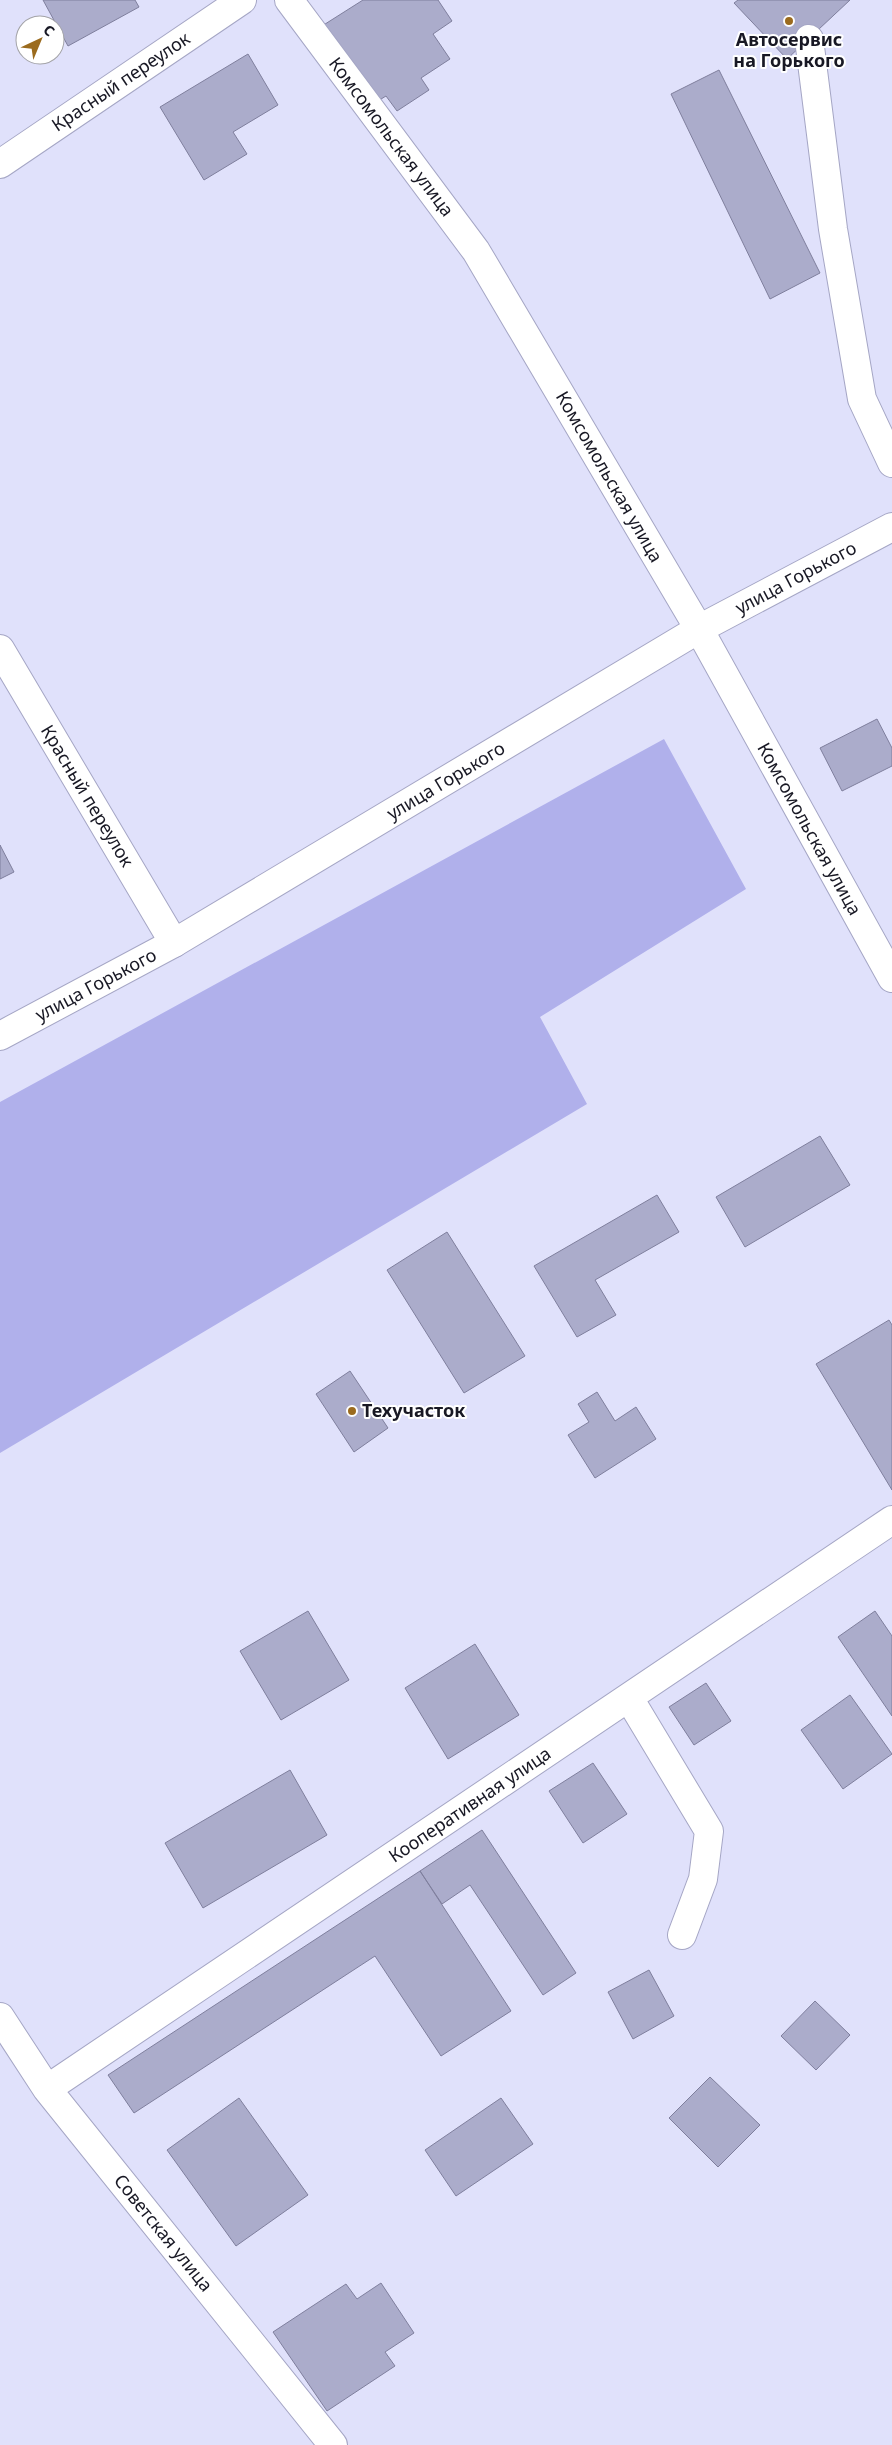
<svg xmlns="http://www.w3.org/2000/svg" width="892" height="2445" viewBox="0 0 892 2445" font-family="'Noto Sans',sans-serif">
	<rect width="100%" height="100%" fill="#e0e1fb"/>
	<path fill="#b0b0eb" d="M664,739L746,889L540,1017L587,1104L0,1453V1102Z"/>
	<path fill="#abaccb" stroke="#7f7f9d" d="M43,0H135L139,7L68,46Z
		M363,0H438L452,21L433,34L450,59L421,78L429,90L397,111L386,96L373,104L322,26Z
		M738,0H850L787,59L734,3Z
		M248,54L278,105L233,132L247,154L204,180L160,107Z
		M719,70L820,273L770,299L671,94Z
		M877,719L892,748V766L842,791L820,748Z
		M0,845L14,872L0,879Z
		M820,1136L850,1185L745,1247L716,1197Z
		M657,1195L679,1232L595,1280L616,1315L577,1337L534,1266Z
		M447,1232L525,1356L464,1393L387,1270Z
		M889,1320L892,1325V1490L816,1364Z
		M350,1371L388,1428L354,1452L316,1394Z
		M597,1392L615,1421L636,1407L656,1439L595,1478L568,1435L589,1422L578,1404Z
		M308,1611L349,1680L281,1720L240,1651Z
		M875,1611L892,1636V1716L838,1637Z
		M475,1644L519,1715L448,1759L405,1688Z
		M706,1683L731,1721L694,1745L669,1707Z
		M850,1695L892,1754L843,1789L801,1730Z
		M593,1763L627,1814L583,1843L549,1791Z
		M290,1770L327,1835L203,1908L165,1843Z
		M482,1830L576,1973L543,1995L470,1885L442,1904L420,1871Z
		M420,1871L511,2011L441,2056L375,1956L134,2113L108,2075Z
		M649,1970L674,2016L633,2039L608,1992Z
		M815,2001L850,2035L816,2070L781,2036Z
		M710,2077L760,2125L718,2167L669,2118Z
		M239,2098L308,2195L236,2246L167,2150Z
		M501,2098L533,2144L456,2196L425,2150Z
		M381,2283L414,2333L385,2352L395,2366L327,2411L273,2332L346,2284L357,2299Z"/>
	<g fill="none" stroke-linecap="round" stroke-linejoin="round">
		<defs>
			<path id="minor" d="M289,0L476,251L699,629L892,978
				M809,39L833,229L862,399L892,463
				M0,164L242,0
				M0,649L174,943
				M629,1698L709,1831L703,1879L682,1935
				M0,2017L47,2089L333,2445
				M47,2089L892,1520"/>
			<path id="major" d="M0,1036L174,943L699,629L892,527"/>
		</defs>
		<use href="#minor" stroke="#a5a6c5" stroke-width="30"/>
		<use href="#major" stroke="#a5a6c5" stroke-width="30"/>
		<use href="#minor" stroke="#fff" stroke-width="28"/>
		<use href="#major" stroke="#fff" stroke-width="28"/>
	</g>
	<g fill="#9b6b1e" stroke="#fff" stroke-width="2">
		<circle cx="789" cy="21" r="5"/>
		<circle cx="352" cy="1411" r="5"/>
	</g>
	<g text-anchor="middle" stroke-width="4" stroke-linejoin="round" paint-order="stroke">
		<g font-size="18" font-weight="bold" fill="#181824" stroke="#fff">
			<text x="789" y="46">Автосервис<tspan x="789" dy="21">на Горького</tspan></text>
			<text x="362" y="1417" text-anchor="start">Техучасток</text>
		</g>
		<g font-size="18" fill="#181824" stroke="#fff">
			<text transform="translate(121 82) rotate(-34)" y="6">Красный переулок</text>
			<text transform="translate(391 137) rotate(53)" y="6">Комсомольская улица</text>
			<text transform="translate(609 477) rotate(60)" y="6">Комсомольская улица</text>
			<text transform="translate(796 578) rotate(-28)" y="6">улица Горького</text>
			<text transform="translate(446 781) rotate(-31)" y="6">улица Горького</text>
			<text transform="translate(87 796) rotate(59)" y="6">Красный переулок</text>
			<text transform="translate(809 829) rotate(61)" y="6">Комсомольская улица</text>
			<text transform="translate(96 985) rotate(-28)" y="6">улица Горького</text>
			<text transform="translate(470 1805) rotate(-34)" y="6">Кооперативная улица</text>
			<text transform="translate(163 2233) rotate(51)" y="6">Советская улица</text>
		</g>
	</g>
	<g transform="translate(40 40) rotate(44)"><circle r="24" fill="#ffffff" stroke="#a3a3a7"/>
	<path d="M0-4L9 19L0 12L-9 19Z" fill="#9b6b1e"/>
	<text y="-8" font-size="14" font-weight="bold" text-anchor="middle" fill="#181824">С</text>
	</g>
</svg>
